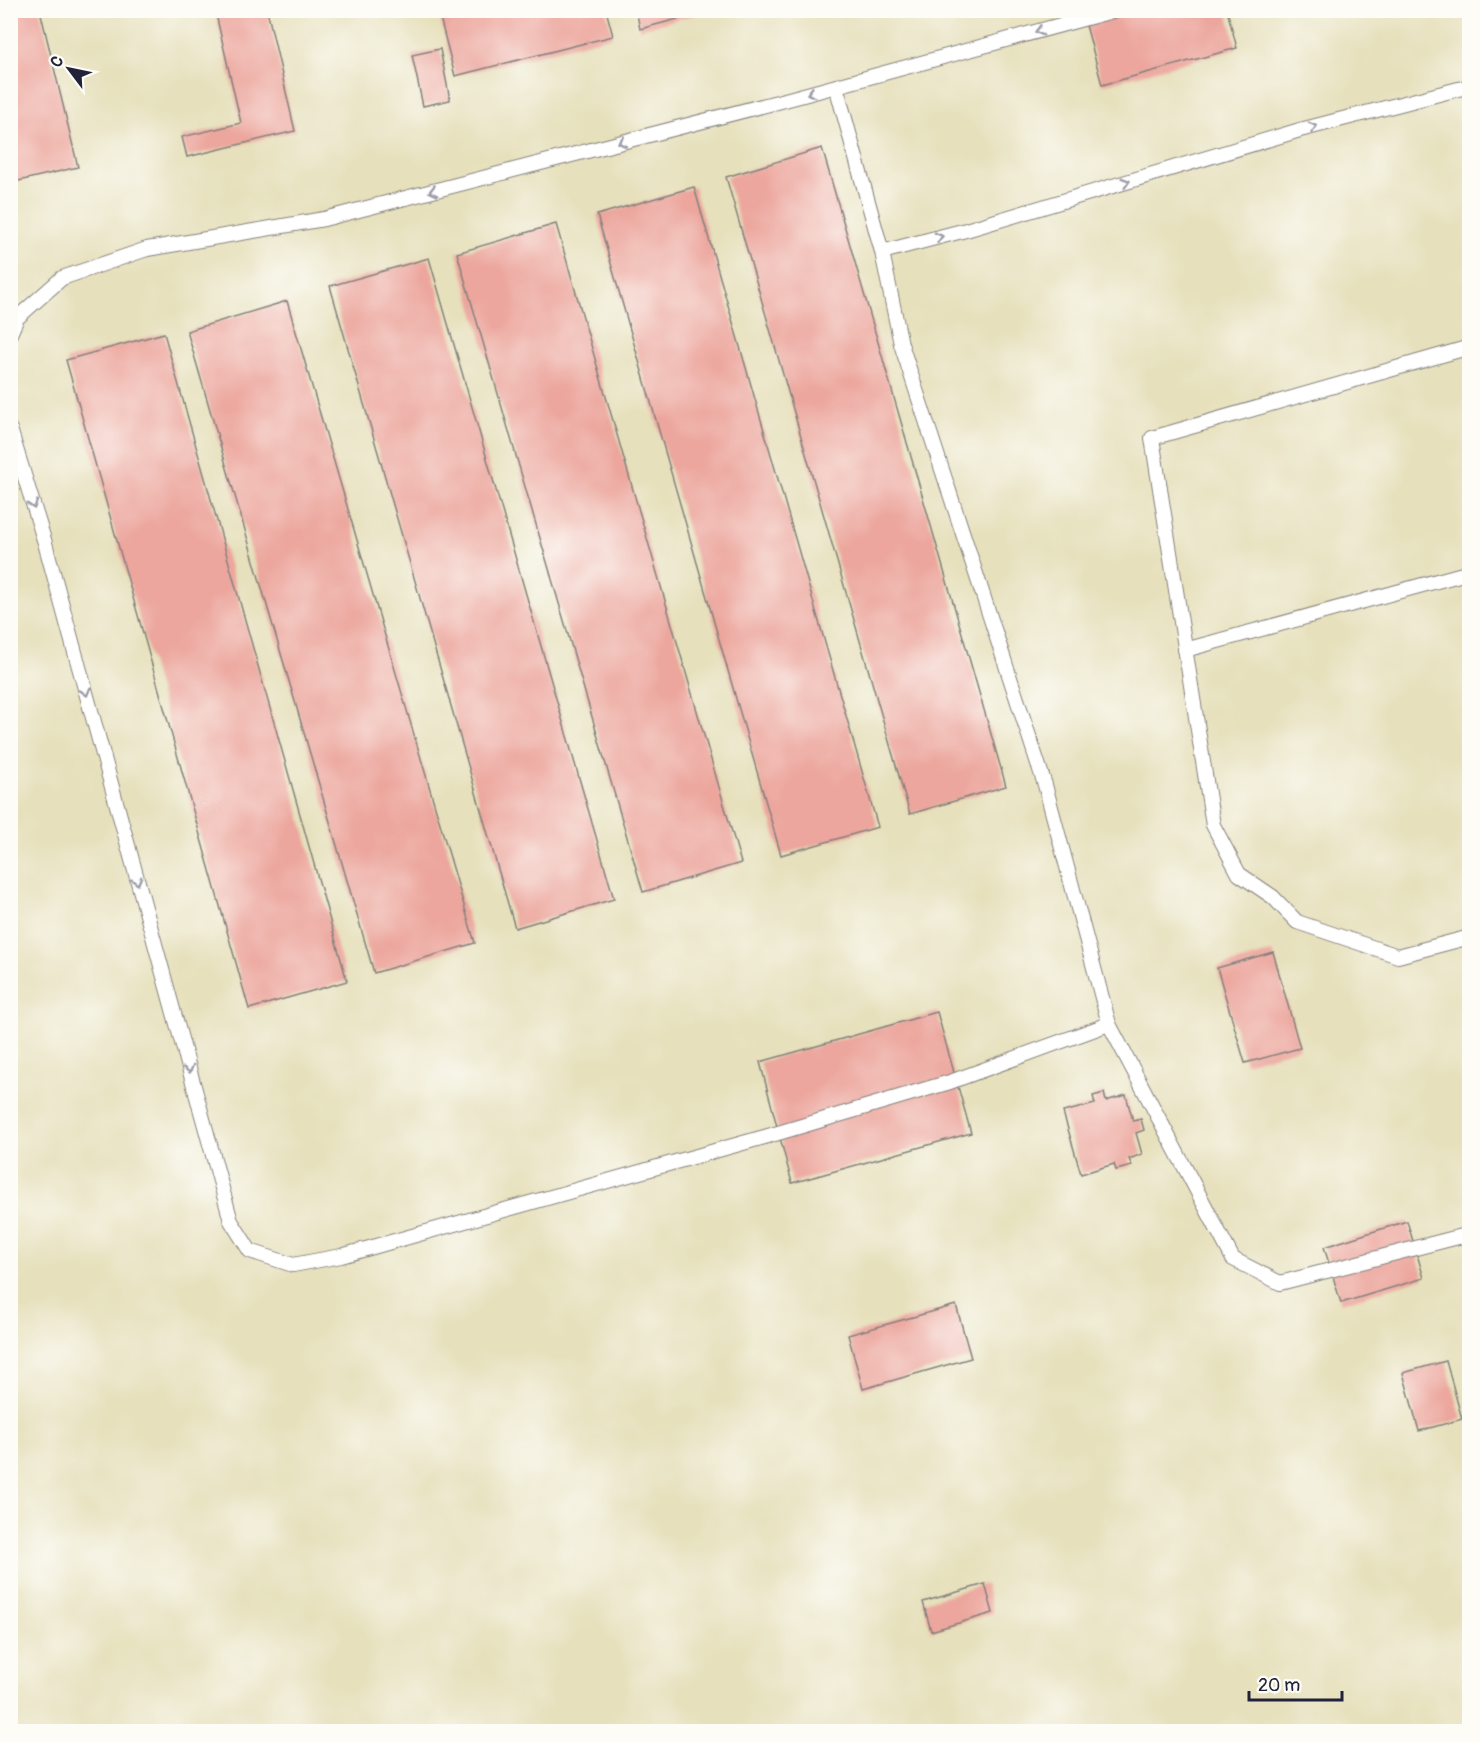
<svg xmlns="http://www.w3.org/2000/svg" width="1480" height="1742" viewBox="0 0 1480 1742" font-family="Pangolin,sans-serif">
	<rect width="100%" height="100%" fill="#fdfcf7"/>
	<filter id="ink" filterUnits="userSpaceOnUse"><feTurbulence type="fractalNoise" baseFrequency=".0167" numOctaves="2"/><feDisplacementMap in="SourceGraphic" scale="12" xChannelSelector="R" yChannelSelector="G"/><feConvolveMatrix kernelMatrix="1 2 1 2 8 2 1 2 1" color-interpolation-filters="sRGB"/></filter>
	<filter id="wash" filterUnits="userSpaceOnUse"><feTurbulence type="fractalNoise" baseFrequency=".008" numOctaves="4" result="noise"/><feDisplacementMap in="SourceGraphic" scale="24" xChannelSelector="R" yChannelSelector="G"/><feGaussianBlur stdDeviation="1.35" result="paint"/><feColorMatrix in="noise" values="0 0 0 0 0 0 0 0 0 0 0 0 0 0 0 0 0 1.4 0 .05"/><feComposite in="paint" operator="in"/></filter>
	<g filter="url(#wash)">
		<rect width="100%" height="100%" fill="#e6e0bc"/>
		<g id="blocks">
			<path fill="#eca69d" d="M10,10H40L78,167L10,183Z
				M215,10H267L295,131L187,157L182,137L241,123Z
				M438,10H606L613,36L455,76Z
				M636,10H708V11L640,29Z
				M1082,10H1227L1237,48L1102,85Z
				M440,49L450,100L423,106L412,55Z
				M822,148L1006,786L910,814L726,177Z
				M694,187L878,827L781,855L597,215Z
				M556,224L741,863L643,892L457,253Z
				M429,258L614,899L515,928L330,286Z
				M287,301L475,943L374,973L187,331Z
				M164,333L347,981L249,1009L66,360Z
				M1273,952L1300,1048L1245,1063L1217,968Z
				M937,1012L971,1133L792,1183L760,1062Z
				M1104,1093L1106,1101L1126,1095L1133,1121L1141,1119L1144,1130L1136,1133L1142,1154L1129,1159L1132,1166L1116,1170L1114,1164L1081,1174L1063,1112L1095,1104L1093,1096Z
				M1407,1221L1424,1278L1341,1303L1324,1247Z
				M956,1305L971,1358L863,1389L848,1335Z
				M1446,1361L1462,1419L1419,1431L1403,1373Z
				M985,1584L993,1613L931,1631L923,1602Z"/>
		</g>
	</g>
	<g filter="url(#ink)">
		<use href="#blocks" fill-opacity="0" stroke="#84817c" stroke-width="1.5"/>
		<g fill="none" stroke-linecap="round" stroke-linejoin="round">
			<defs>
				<path id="lane" d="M836,86L882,252L901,344L1045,785L1109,1024L1233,1259L1280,1283L1470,1234
					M882,252L966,230L1300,130L1470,86
					M10,334L17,318L62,278L147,249L324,219L785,100L1116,10
					M1470,347L1152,438L1213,825L1239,874L1273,897L1297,922L1398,956L1470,937
					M10,429L45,543L231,1221L250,1251L293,1265L341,1256L768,1136L950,1082L1109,1024
					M1185,650L1470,572"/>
			</defs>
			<use href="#lane" stroke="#84817c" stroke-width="16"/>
			<use href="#lane" stroke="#fff" stroke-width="14"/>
		</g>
		<defs><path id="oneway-chevron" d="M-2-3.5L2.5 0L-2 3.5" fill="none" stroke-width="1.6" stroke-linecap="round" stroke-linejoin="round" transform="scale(1.5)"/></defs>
		<g stroke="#9c9ca7">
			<use href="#oneway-chevron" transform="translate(1039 31) rotate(165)"/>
			<use href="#oneway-chevron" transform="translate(811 93) rotate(165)"/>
			<use href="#oneway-chevron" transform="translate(1313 127) rotate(-15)"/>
			<use href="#oneway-chevron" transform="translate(622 142) rotate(166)"/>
			<use href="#oneway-chevron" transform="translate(1126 182) rotate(-17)"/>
			<use href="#oneway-chevron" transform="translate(433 191) rotate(166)"/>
			<use href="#oneway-chevron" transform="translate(939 237) rotate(-15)"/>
			<use href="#oneway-chevron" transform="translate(33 505) rotate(73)"/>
			<use href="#oneway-chevron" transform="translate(86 692) rotate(75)"/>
			<use href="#oneway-chevron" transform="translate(137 881) rotate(75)"/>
			<use href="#oneway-chevron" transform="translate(189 1069) rotate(75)"/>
		</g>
	</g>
	<rect width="1480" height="1742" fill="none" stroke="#fdfcf7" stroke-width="36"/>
	<g transform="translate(69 69) rotate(302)" stroke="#fdfcf7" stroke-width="4.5" paint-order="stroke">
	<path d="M0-4.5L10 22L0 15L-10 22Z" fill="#22223b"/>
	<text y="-9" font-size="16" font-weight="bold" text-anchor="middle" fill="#22223b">С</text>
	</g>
	<path d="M1249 1691v9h93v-9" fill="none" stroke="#22223b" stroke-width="3"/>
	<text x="1258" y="1691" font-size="18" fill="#22223b" stroke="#fdfcf7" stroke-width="4.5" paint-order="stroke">20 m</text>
</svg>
